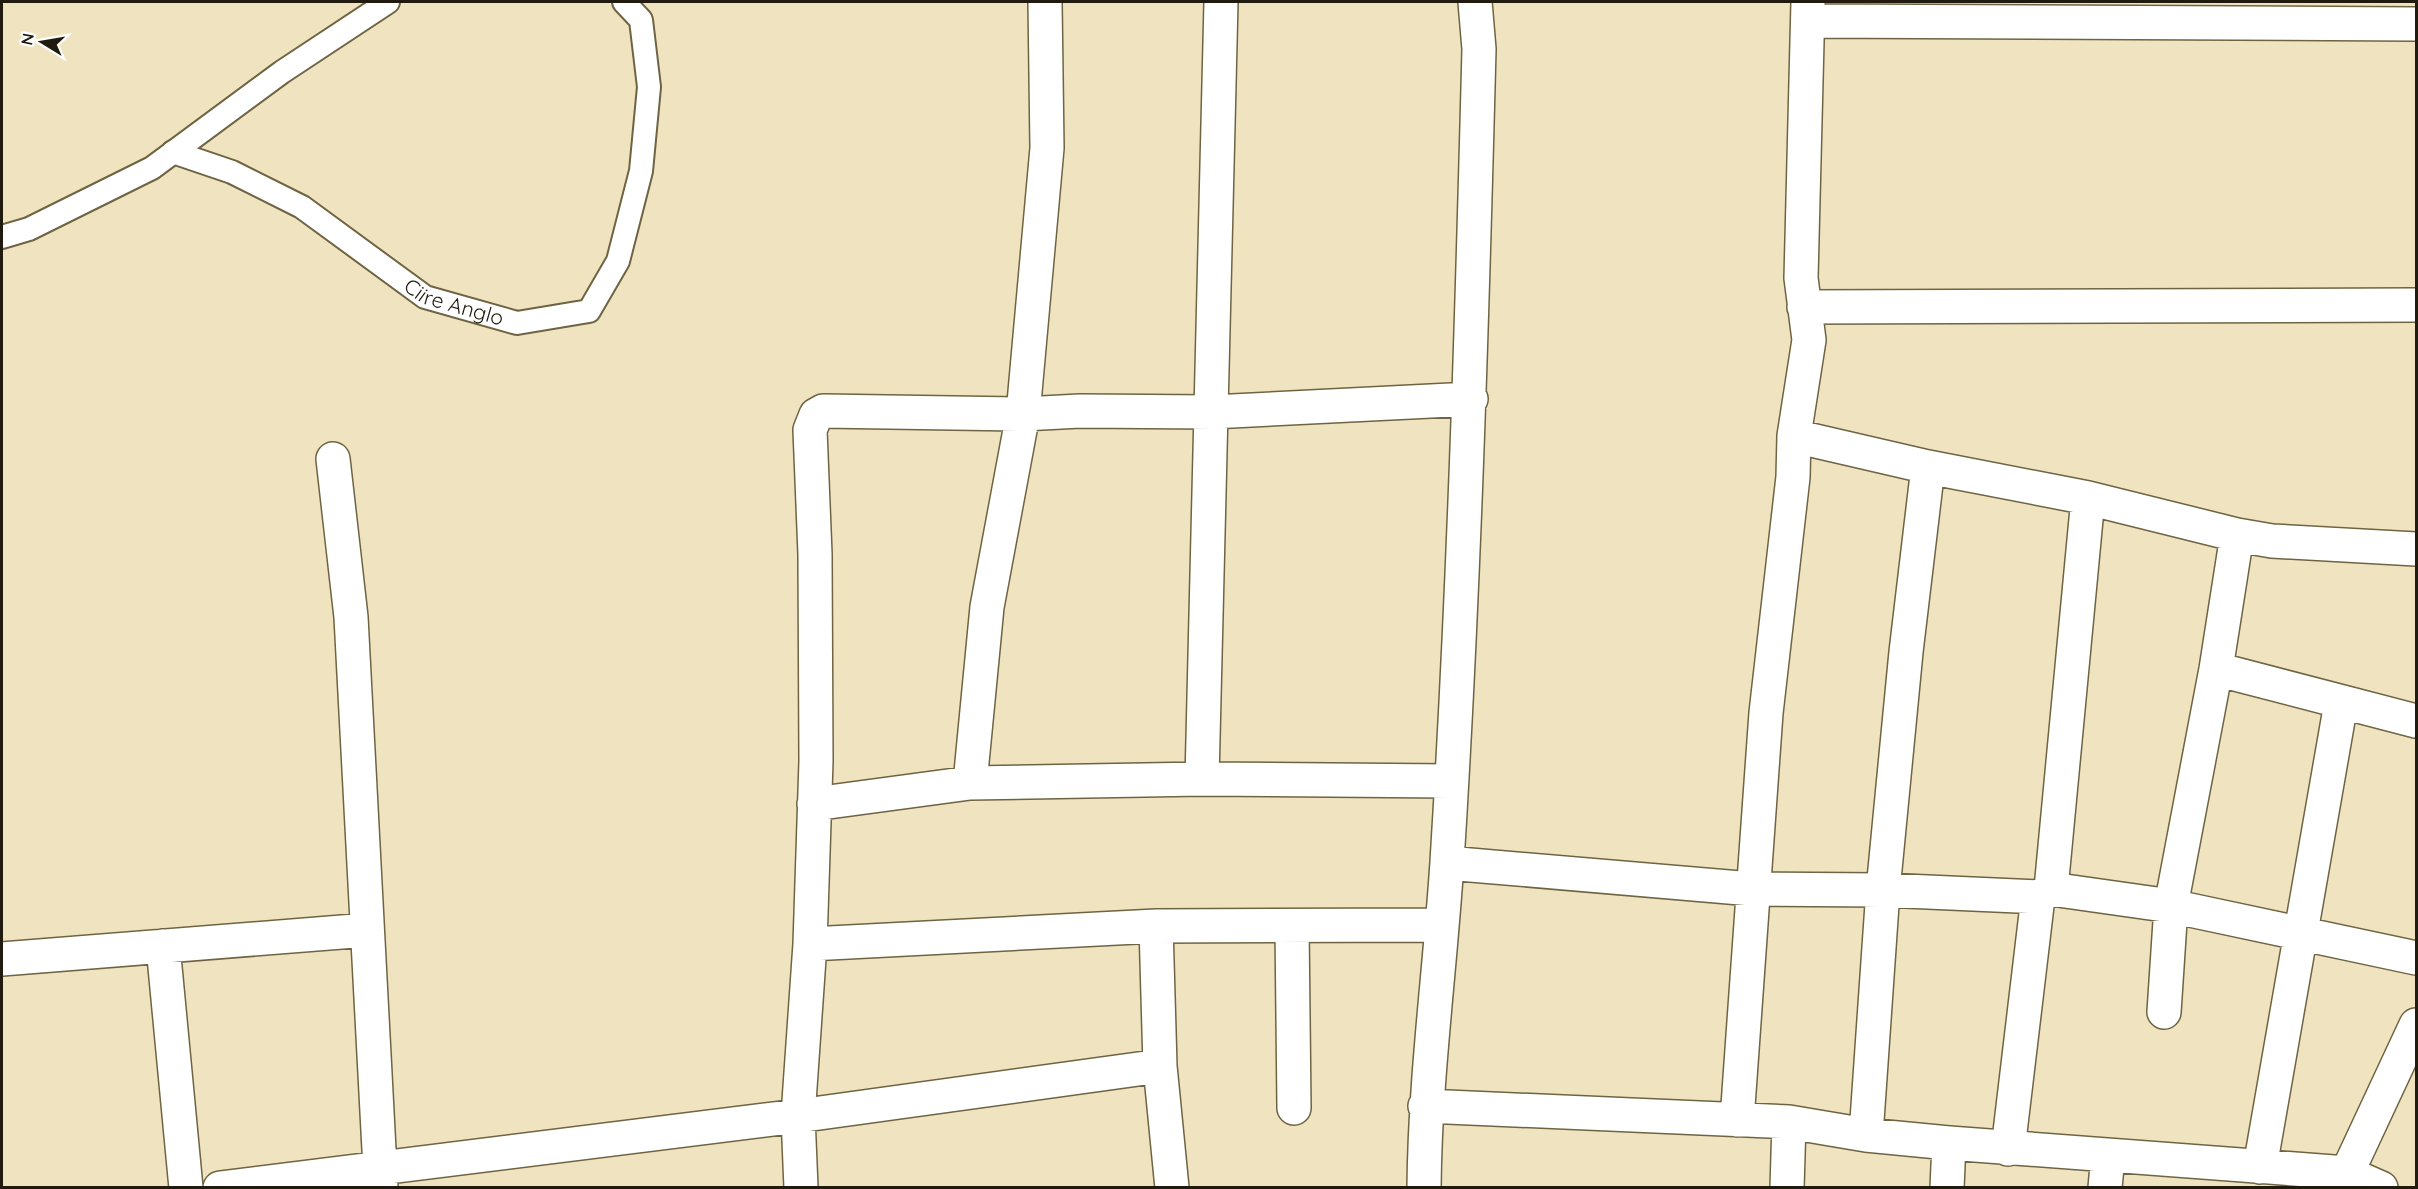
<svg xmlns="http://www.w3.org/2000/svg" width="2418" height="1189" viewBox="0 0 2418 1189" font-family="Quicksand,sans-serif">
	<rect width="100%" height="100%" fill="#efe4bf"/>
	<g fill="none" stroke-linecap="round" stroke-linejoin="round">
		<defs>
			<g id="lane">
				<path id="s1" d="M173,152L232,172L302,207L425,297L517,323L589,311L618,261L641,171L649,87L641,20L624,2"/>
				<path d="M2,237L29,229L152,168L282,72L388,2"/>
			</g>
			<path id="street" d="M1808,21L2416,24
				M1804,307L2416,305
				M1794,436L1928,467L2088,498L2237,535L2272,541L2416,549
				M333,459L351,617L381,1188
				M2216,669L2416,721
				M1202,779L1221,2
				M970,783L987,607L1023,414L1047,148L1045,2
				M814,804L970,783L1202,779L1451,781
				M1447,863L1752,889L1883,890L2038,897L2051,889L2171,906L2416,958
				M2051,889L2088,498
				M1156,926L1160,1066L1172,1188
				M1292,926L1294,1108
				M810,944L1156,926L1441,925
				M163,946L186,1188
				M2,959L367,930
				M2164,1012L2171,906L2216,669L2237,535
				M1425,1106L1789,1122L1866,1135L1949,1143L2347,1173L2381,1188
				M1737,1120L1766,713L1793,477L1794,436L1809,340L1801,278L1808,2
				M1866,1135L1883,890L1906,652L1928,467
				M2008,1149L2038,897
				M2260,1167L2341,703
				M2347,1173L2416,1025
				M220,1188L798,1116L1160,1066
				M801,1188L798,1116L810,944L816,761L815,554L810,430L816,415L823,411L1023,414L1080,411L1212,412L1471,399
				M1424,1188C1425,1078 1440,971 1447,862C1464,591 1472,320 1479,49L1475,2
				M1787,1188L1789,1122
				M1947,1188L1949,1143
				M2105,1188L2108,1155"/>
		</defs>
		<use href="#lane" stroke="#6e6443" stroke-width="26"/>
		<use href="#street" stroke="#6e6443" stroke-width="36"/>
		<use href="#lane" stroke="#fff" stroke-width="22"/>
		<use href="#street" stroke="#fff" stroke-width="33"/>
	</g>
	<g text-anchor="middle" stroke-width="4.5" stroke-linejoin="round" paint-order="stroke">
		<g font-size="21" fill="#201b0e" stroke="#fff">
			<text dy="7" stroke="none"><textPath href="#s1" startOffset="322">Ciire Anglo</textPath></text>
		</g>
	</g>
	<rect width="2418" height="1189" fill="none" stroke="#201b0e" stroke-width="6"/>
	<g transform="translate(42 42) rotate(281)" stroke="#ffffff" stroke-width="4.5" paint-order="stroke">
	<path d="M0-4.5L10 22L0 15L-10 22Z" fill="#201b0e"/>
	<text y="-9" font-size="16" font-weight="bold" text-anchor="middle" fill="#201b0e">N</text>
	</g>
</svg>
